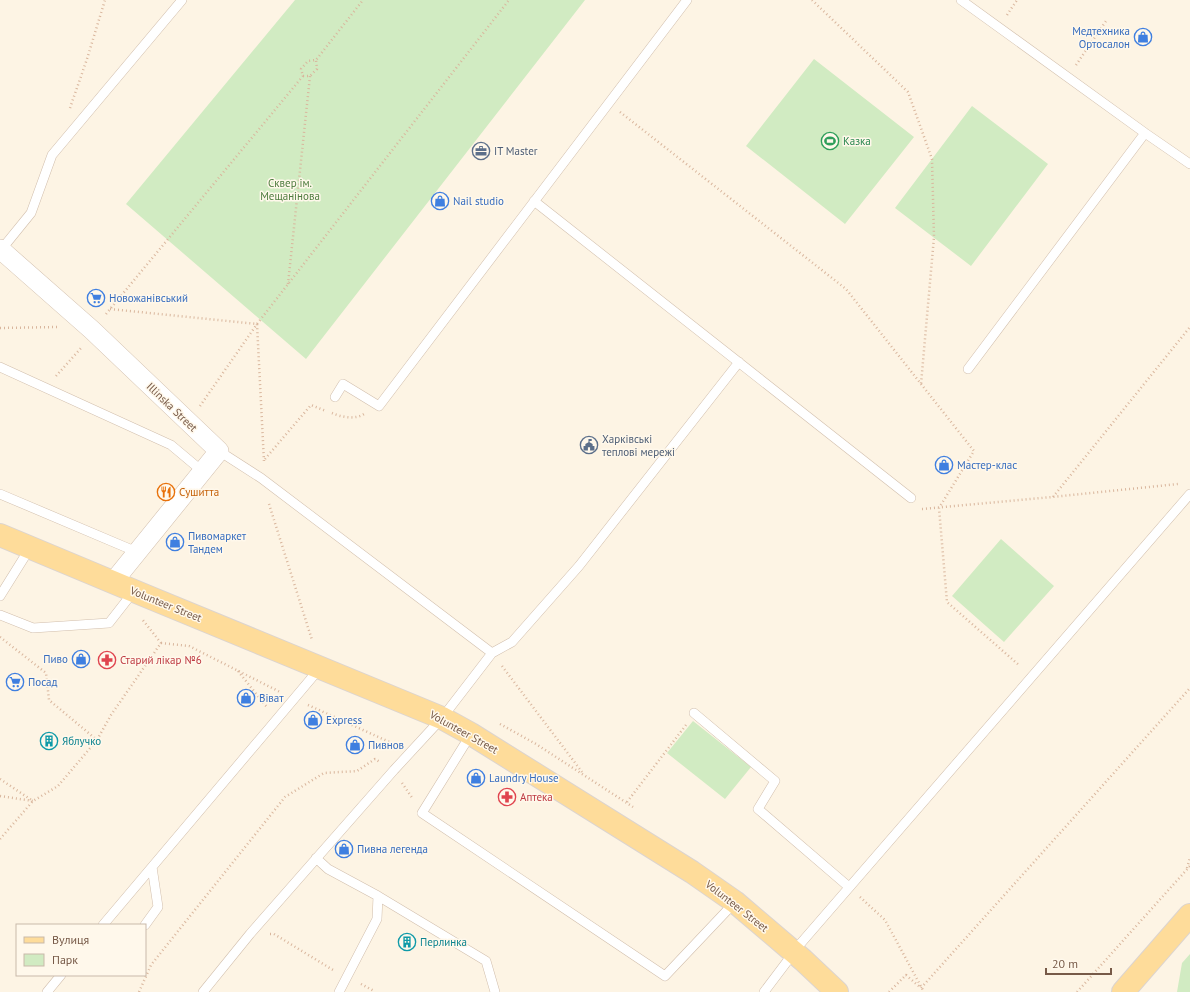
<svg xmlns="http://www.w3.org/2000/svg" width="1190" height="992" viewBox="0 0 1190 992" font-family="'PT Sans',sans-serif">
	<rect width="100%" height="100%" fill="#fdf4e4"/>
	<path fill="#d1ebc2" d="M295,0H585L306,359L126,204Z
		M814,59L914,137L845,224L746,146Z
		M972,106L1048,164L971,266L895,208Z
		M1001,539L1054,586L1004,642L952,596Z
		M693,721L751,767L725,799L667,753Z
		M1190,954V992H1177L1182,963Z"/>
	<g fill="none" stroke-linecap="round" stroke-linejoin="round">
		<defs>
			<path id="service" d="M961,0L1145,133L1190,164
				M534,201L911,498
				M1,250L31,213L52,155L182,0
				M0,367L171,445L202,471
				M968,369L1145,133
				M335,397L343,384L379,406L687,0
				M219,451L261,478L492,653
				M0,494L137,552
				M0,596L30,548
				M0,615L33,628L109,623L134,591
				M694,713L775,781L758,809L849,887
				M471,734L422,813L665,976L735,902
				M316,858L328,869L378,896L377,919L339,992
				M378,896L486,961L495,992
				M103,925L320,668
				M145,925L158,907L152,867
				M47,992L61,975
				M203,992L250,934L394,770L442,718L492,653L512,642L579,566L739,362
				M764,992L801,943L1190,494"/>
			<path id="minor" d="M0,249L92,330L219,451L113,582"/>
			<path id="primary" d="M0,535L146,596L442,718L471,734L692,872L735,902L803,960L837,992
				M1123,992L1190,915"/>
		</defs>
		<use href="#service" stroke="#d1beac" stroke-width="10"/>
		<use href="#minor" stroke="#d1beac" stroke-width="20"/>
		<use href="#primary" stroke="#dcd4cf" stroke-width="24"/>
		<path stroke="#d9b69d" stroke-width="2.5" stroke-dasharray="1 3" stroke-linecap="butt" d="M812,0L908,92L932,159L934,237L921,384
			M1007,15L1017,0
			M1076,65L1106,21
			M303,76H310L317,69L316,60
			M70,108L87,59L105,0
			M620,112L846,289L974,451L939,508L947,602L1020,666
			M288,284L310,76
			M110,309L257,324L264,462
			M106,314L303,76L301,69L308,61L316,60L363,0
			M0,328L58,327
			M56,376L82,347
			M200,406L257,324L509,0
			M332,413C341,417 355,420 364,414
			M265,459L311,405L326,411
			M1053,497L1190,327
			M269,504L312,640
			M922,509L1052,497L1178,484
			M0,637L46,673L49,700L97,740
			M161,643L189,646L280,692
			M502,666L582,772
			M238,671L265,705L268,708
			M308,705L396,745
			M500,724L536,744L633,807
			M0,779L33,801L0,796
			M402,783L413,799
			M627,802L686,725
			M0,839L33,801L58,786L97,740L111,715L161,643L142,619
			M1187,868L1190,858
			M860,897L885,920L924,992
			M270,934H274L333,970
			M361,984L374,991
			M139,992L151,965L285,797L324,773L357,771L375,759L380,762
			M889,992L906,975L921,988L1190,688
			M1077,992L1190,866"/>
		<use href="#service" stroke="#fff" stroke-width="9"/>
		<use href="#minor" stroke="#fff" stroke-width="19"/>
		<use href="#primary" stroke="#fedc9a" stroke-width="22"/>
	</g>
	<defs>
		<symbol id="shop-ring" viewBox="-11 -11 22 22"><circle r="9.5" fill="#fff8eb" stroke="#3f7fe0" stroke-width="1.5"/><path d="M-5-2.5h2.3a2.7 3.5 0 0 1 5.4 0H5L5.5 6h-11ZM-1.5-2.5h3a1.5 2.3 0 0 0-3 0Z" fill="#3f7fe0"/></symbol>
		<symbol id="stadium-ring" viewBox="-11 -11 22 22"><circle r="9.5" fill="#fff8eb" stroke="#2e9e5b" stroke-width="1.5"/><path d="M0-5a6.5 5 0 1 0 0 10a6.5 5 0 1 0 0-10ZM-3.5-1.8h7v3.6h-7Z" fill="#2e9e5b"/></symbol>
		<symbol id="office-ring" viewBox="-11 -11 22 22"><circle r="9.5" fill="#fff8eb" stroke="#5c6f8a" stroke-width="1.5"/><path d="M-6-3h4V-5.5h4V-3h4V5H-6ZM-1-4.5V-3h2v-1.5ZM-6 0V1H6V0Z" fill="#5c6f8a"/></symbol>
		<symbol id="supermarket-ring" viewBox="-11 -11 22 22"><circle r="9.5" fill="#fff8eb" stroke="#3f7fe0" stroke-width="1.5"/><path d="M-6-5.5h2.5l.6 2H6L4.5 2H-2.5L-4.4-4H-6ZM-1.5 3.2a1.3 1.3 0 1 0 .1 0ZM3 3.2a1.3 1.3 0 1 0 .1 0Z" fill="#3f7fe0"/></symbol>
		<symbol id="civic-ring" viewBox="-11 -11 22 22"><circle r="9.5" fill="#fff8eb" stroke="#5c6f8a" stroke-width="1.5"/><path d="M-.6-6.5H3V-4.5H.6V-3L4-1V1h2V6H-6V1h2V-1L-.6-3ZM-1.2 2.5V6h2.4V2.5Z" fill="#5c6f8a"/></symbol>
		<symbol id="restaurant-ring" viewBox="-11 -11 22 22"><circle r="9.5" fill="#fff8eb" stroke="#e8710a" stroke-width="1.5"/><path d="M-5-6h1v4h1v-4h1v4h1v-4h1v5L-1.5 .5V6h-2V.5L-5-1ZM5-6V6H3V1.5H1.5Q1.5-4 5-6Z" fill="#e8710a"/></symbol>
		<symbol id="pharmacy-ring" viewBox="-11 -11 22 22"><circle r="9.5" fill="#fff8eb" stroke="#e0444e" stroke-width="1.5"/><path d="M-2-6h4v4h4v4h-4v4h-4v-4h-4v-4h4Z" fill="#e0444e"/></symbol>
		<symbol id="building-ring" viewBox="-11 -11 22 22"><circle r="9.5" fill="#fff8eb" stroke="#0f9aa8" stroke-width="1.5"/><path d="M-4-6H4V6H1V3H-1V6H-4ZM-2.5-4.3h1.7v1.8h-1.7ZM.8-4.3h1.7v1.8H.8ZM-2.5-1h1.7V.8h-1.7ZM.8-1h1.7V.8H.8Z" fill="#0f9aa8"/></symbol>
	</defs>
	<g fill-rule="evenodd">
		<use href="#shop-ring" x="1133" y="27" width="20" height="20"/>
		<use href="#stadium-ring" x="820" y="131" width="20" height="20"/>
		<use href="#office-ring" x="471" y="141" width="20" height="20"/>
		<use href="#shop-ring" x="430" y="191" width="20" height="20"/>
		<use href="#supermarket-ring" x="86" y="288" width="20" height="20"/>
		<use href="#civic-ring" x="579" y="435" width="20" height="20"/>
		<use href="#shop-ring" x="934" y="455" width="20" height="20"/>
		<use href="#restaurant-ring" x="156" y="482" width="20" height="20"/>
		<use href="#shop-ring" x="165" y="532" width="20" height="20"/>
		<use href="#shop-ring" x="71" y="649" width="20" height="20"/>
		<use href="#pharmacy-ring" x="97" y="650" width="20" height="20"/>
		<use href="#supermarket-ring" x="5" y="672" width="20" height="20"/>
		<use href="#shop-ring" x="236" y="688" width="20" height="20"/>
		<use href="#shop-ring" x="303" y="710" width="20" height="20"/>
		<use href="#building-ring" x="39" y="731" width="20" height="20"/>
		<use href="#shop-ring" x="345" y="735" width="20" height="20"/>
		<use href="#shop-ring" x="466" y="768" width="20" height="20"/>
		<use href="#pharmacy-ring" x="497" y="787" width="20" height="20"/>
		<use href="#shop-ring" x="334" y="839" width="20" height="20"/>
		<use href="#building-ring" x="397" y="932" width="20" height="20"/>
	</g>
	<g text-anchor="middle" stroke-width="3" stroke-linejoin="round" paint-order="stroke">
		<g font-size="11" fill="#366cbe" stroke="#fff8eb" text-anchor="start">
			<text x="1130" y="35" text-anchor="end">Медтехника<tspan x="1130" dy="13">Ортосалон</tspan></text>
			<text x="453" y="205">Nail studio</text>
			<text x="109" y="302">Новожанівський</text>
			<text x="957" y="469">Мастер-клас</text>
			<text x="188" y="540">Пивомаркет<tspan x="188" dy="13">Тандем</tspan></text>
			<text x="68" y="663" text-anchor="end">Пиво</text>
			<text x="28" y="686">Посад</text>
			<text x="259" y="702">Віват</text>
			<text x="326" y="724">Express</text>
			<text x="368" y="749">Пивнов</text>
			<text x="489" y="782">Laundry House</text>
			<text x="357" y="853">Пивна легенда</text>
		</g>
		<g font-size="11" fill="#27864d" stroke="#fff8eb" text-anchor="start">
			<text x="843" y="145">Казка</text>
		</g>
		<g font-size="11" fill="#4e5e75" stroke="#fff8eb" text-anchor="start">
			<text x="494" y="155">IT Master</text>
			<text x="602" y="443">Харківські<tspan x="602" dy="13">теплові мережі</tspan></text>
		</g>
		<g font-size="11" fill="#507d40" stroke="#fff8eb">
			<text x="290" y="187">Сквер ім.<tspan x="290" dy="13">Мещанінова</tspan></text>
		</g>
		<g font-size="11" fill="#775a48" stroke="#fff8eb">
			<text transform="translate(172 407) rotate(44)" y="4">Illinska Street</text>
			<text transform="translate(166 604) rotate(22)" y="4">Volunteer Street</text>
			<text transform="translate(464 732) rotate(29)" y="4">Volunteer Street</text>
			<text transform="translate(737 906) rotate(38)" y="4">Volunteer Street</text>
		</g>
		<g font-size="11" fill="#c56008" stroke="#fff8eb" text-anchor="start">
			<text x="179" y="496">Сушитта</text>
		</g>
		<g font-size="11" fill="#be3a42" stroke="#fff8eb" text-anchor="start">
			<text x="120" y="664">Старий лікар №6</text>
			<text x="520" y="801">Аптека</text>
		</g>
		<g font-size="11" fill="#0d838f" stroke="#fff8eb" text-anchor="start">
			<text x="62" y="745">Яблучко</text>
			<text x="420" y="946">Перлинка</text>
		</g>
	</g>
	<rect x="16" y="924" width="130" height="52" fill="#fff8eb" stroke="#c9b9aa"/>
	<rect x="24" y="937" width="20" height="6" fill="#fedc9a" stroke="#c9b9aa"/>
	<text x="52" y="944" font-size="12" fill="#775a48">Вулиця</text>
	<rect x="24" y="954" width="20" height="12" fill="#d1ebc2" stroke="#c9b9aa"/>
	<text x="52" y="964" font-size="12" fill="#775a48">Парк</text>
	<path d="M1046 968v6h65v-6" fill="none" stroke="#775a48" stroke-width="2"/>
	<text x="1052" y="968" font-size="12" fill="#775a48" stroke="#fff8eb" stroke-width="3" paint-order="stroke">20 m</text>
</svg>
